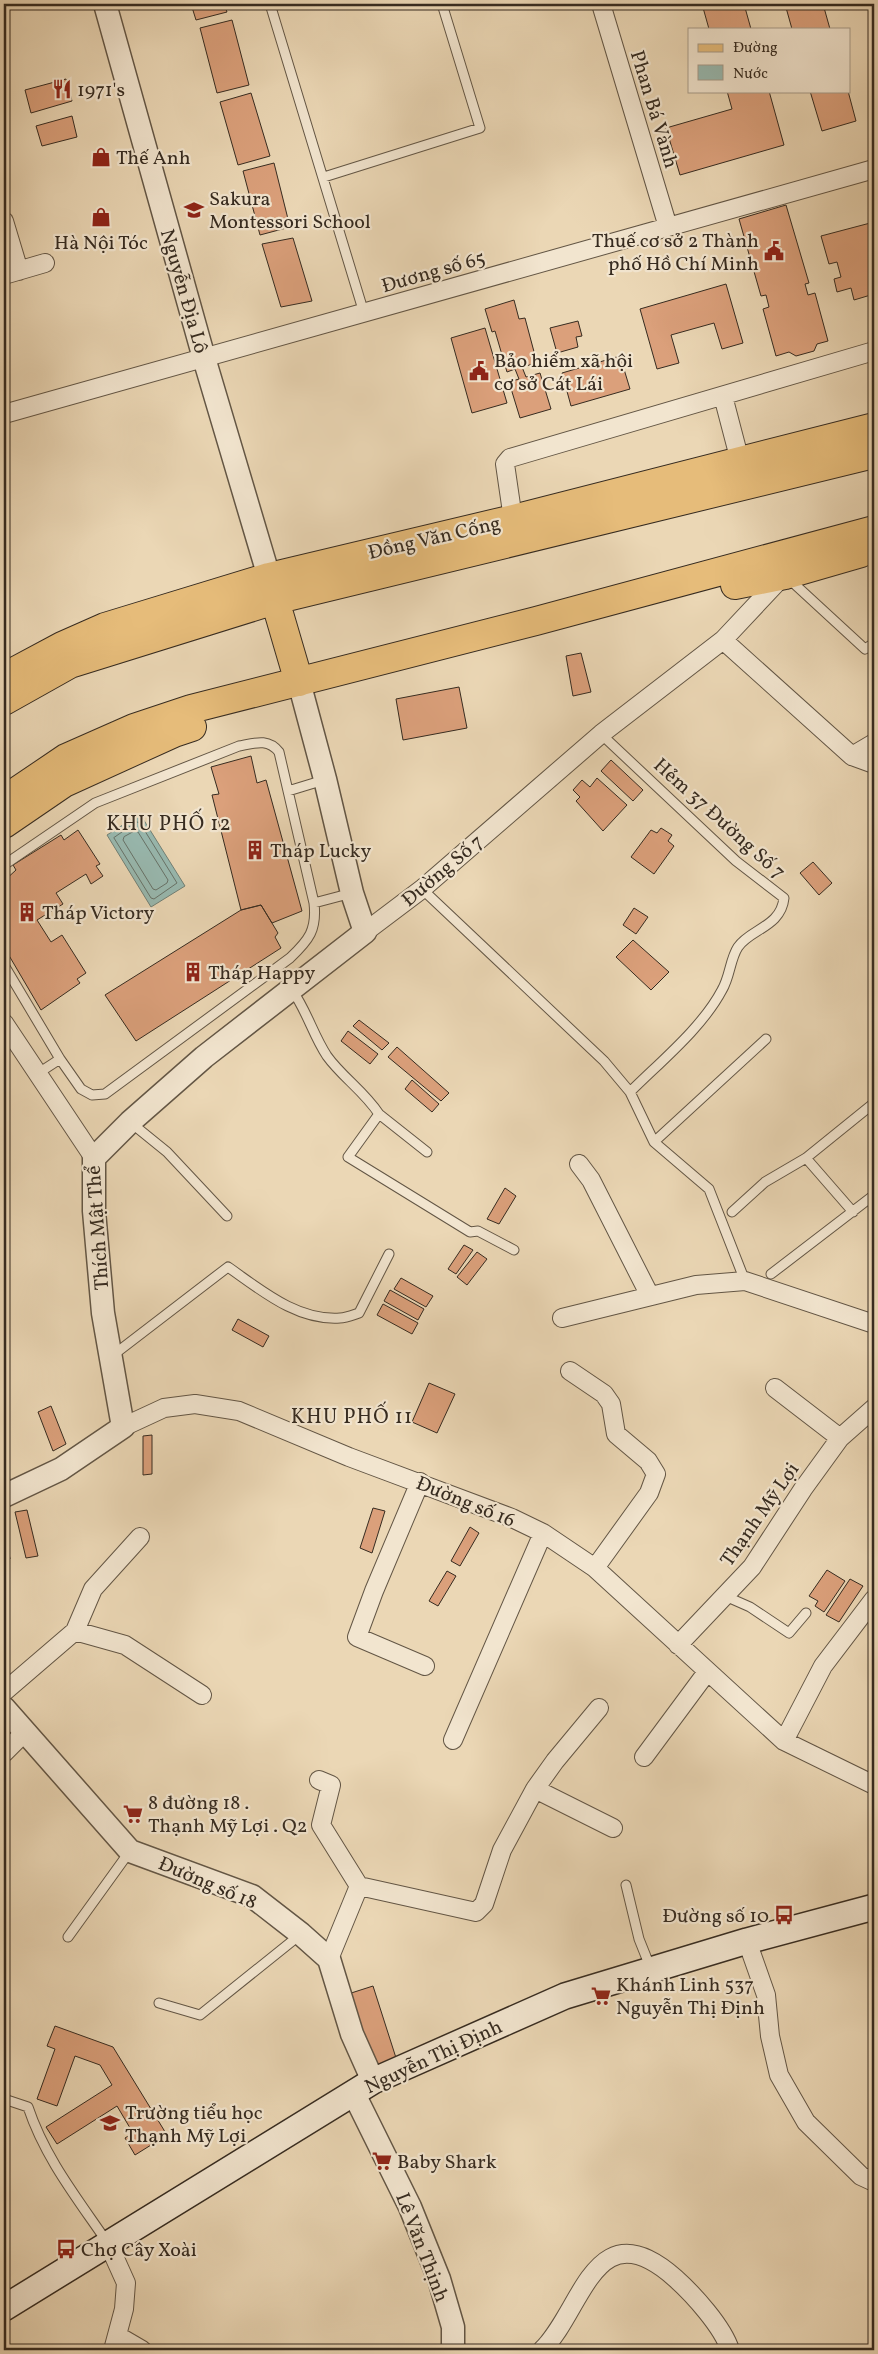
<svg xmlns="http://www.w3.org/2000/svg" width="878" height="2354" viewBox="0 0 878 2354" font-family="Vollkorn,serif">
	<rect width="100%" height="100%" fill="#ebd7b5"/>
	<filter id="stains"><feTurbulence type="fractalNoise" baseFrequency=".004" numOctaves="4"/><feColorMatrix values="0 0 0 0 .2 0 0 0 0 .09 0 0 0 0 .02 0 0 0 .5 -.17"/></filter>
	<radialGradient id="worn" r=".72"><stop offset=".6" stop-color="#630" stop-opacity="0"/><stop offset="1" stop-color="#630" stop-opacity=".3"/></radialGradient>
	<path fill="#98b9b0" stroke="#718076" d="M140,814L185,886L151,907L107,835Z"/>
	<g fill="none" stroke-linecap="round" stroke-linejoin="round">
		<path stroke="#677268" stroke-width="1" d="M137,822L140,823L177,883L154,899L151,898L114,838Z
			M135,831L138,832L168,880L167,883L156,890L153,889L123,840L124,837Z"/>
	</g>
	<path fill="#dba07b" stroke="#362b20" d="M191,4H224L227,12L196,20Z
		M702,4H744L751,29H709Z
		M785,4H823L830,29H792Z
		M232,20L249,85L217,93L200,28Z
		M66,79L72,101L31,113L25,90Z
		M727,91H769L784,145L680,175L666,128L732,109Z
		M810,91H848L856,121L822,131Z
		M251,93L270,156L238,165L220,102Z
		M72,116L77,137L42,146L36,126Z
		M274,163L290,227L260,235L243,171Z
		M786,205L809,283L805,284L808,295L815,293L828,341L817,344L814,351L796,356L789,352L776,356L763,309L769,307L766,295L761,296L739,219Z
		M874,222V294L854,300L851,288L837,292L834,279L841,277L837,262L829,264L821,236Z
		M293,238L312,301L281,307L262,244Z
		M726,284L743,343L722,349L714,323L671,335L679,363L657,369L640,309Z
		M514,300L519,319L525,318L537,363L522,367L526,377L540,373L551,409L520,418L509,382L519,379L515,369L507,372L495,331L492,332L485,309Z
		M578,321L582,336L576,337L578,347L557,353L550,328Z
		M485,328L507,403L472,413L451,338Z
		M620,356L630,389L571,406L562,373Z
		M581,653L591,692L573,696L566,656Z
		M459,687L467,728L403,740L396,699Z
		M251,756L257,783L266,780L302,911L272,923L261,905L241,910L212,795L219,794L211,767Z
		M611,760L643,790L633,801L601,771Z
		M597,778L627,805L603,831L576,801L580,797L573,790L582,780L590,787Z
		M661,828L672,835L668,841L674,846L654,874L631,857L651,830L657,833Z
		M78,830L100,864L96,866L103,876L91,884L86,874L56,893L63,904L37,920L51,942L62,935L86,973L77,979L80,983L41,1010L4,947V881L16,870L13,865L61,835L64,840Z
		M813,862L832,883L819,895L800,873Z
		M261,905L278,933L275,937L281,948L136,1041L105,995L241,910Z
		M634,908L648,917L636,934L623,925Z
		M633,940L669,972L651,990L616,957Z
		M359,1020L389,1043L382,1050L353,1026Z
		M348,1031L378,1054L370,1064L341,1041Z
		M397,1047L449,1093L441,1101L388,1057Z
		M412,1080L439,1104L432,1112L405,1089Z
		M505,1188L516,1196L499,1224L487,1219Z
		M464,1245L473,1250L456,1274L448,1269Z
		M477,1252L487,1259L467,1285L457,1277Z
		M401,1278L433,1296L426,1307L394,1289Z
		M390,1290L424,1309L418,1320L384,1301Z
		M383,1304L418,1323L412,1334L377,1315Z
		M238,1319L269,1336L263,1347L232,1330Z
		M429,1383L455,1394L437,1433L412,1422Z
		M51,1406L66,1444L53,1451L38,1412Z
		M152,1435V1474L143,1475V1436Z
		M373,1508L385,1511L372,1553L360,1548Z
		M27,1510L38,1556L26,1558L15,1512Z
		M4,1525L10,1559L4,1561Z
		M470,1527L479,1533L460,1566L451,1561Z
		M827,1570L845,1581L824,1612L815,1606L818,1601L809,1596Z
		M447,1571L456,1576L438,1606L429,1601Z
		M850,1579L863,1586L839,1622L826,1615Z
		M373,1986L397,2061L373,2072L345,1995Z
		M55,2026L113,2047L167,2135L135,2155L125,2138L133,2133L117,2106L57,2144L46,2127L112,2085L100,2065L75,2056L57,2106L37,2099L55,2049L47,2046Z"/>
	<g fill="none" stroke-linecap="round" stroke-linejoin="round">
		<defs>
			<path id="service" d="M270,4L364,313
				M324,177L480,128L442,4
				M789,579L865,649L874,643
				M601,734L736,861L784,898C781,927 750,929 738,947C730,959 730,977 722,990C702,1028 660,1062 630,1092
				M288,791L324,780
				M4,865L95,803L239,746C255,743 268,738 279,752L314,903C317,930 309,940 290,958L105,1094L92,1095L81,1089L60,1059L4,965
				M422,889L604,1061L630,1092L654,1142L709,1189L745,1281
				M314,903L352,893
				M292,990C307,1011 313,1035 327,1056C342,1077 364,1091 379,1114
				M37,1074L60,1059
				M130,1122L167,1152L227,1216
				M654,1142L766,1039
				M427,1152L379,1114L348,1157L470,1232L478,1231L514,1250
				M806,1158L853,1212
				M732,1212L765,1182L806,1158L874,1103
				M771,1274L874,1195
				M112,1356L228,1267C261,1290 297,1321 340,1318C346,1318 353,1315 359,1313L389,1254
				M725,1596L750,1607L789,1633L806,1613
				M626,1885L639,1939L651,1969
				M68,1937L130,1851
				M159,2003L200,2015L301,1934
				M4,2099L28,2107C45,2158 77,2198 107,2242"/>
			<path id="minor" d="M601,4L668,227
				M4,221L19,271
				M4,275L45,263
				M723,396L740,461
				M4,414L874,169
				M513,519L505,464L510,458L874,351
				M723,640L852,756L874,743
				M852,756L874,764
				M365,932L422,889L601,734L723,640L784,575
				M4,1023L94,1158
				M579,1164L591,1180L650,1296
				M562,1318L696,1285L745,1281L874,1324
				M570,1371L604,1394L611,1404L616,1434L648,1461L656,1474L649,1493L595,1568
				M775,1388L840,1438
				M123,1427L164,1408L195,1404L239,1411L349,1457L512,1518L543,1533L595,1568L784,1741L874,1785
				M420,1482L374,1591L357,1637L425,1666
				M75,1631L93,1589L140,1537
				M678,1645L752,1567L803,1489L840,1438L874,1408
				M4,1692L75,1631L125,1645L202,1695
				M453,1740L543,1533
				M784,1741L823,1666L874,1599
				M4,1753L25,1732
				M644,1757L707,1672
				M319,1780L331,1785L321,1825L359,1886L329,1959
				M535,1789L555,1761L599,1708
				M359,1886L476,1912L484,1904L502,1850L535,1789L613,1828
				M747,1941L766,1995L770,2036L779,2075L806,2122L861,2176L874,2182
				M108,2243L126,2283L124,2309L113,2350
				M118,2336L142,2350
				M542,2350C583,2310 595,2207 675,2278C693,2294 723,2327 730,2350"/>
			<path id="tertiary" d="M105,4L204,358L269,577
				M4,1496L61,1469L123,1427L103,1313L94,1211V1158L130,1122L204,1057L365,932L352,893L325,779L299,682
				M4,1708L130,1851L252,1896L301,1934L329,1959L352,2034L373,2081
				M354,2094L410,2207L439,2279L453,2327V2350"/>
			<path id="secondary" d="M4,2308L373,2081L565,1996L747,1941L874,1907"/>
			<path id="primary" d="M270,583L299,682
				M735,585L785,575L861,553
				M4,677L62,646L105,627L269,577L513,519L874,427
				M4,701L70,664L275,600L874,454
				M4,800L66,758L134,728L191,709L536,621L874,530
				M4,824L64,783L174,733L192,727"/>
		</defs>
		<use href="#service" stroke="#635645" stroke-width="11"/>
		<use href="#minor" stroke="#635645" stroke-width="20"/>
		<use href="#tertiary" stroke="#635645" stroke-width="25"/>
		<use href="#secondary" stroke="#362b20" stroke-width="28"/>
		<use href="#primary" stroke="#362b20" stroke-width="30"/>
		<use href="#service" stroke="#f2e5cf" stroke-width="9"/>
		<use href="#minor" stroke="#f2e5cf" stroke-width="18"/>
		<use href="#tertiary" stroke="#f2e5cf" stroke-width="22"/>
		<use href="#secondary" stroke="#f2e5cf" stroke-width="25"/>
		<use href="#primary" stroke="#e6bc7a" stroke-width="28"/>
	</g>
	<defs>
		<symbol id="restaurant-bare" viewBox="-9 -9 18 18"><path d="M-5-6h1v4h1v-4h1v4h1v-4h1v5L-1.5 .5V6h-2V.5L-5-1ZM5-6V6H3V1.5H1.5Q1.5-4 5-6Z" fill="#8f2418" stroke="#f2e5cf" stroke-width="2.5" paint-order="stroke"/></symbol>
		<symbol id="shop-bare" viewBox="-9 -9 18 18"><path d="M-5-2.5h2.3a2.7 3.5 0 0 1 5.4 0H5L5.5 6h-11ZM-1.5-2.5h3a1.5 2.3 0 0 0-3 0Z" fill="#8f2418" stroke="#f2e5cf" stroke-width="2.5" paint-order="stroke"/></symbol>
		<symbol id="school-bare" viewBox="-9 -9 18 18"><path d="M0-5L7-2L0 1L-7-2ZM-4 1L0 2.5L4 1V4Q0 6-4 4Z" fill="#8f2418" stroke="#f2e5cf" stroke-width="2.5" paint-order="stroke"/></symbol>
		<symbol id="civic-bare" viewBox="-9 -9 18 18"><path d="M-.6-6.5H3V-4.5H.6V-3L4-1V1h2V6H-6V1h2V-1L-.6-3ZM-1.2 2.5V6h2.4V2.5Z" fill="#8f2418" stroke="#f2e5cf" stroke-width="2.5" paint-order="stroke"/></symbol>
		<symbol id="building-bare" viewBox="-9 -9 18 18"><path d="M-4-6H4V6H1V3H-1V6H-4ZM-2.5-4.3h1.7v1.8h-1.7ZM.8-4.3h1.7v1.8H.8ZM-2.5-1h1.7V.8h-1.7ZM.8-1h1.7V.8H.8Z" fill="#8f2418" stroke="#f2e5cf" stroke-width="2.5" paint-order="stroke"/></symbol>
		<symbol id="supermarket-bare" viewBox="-9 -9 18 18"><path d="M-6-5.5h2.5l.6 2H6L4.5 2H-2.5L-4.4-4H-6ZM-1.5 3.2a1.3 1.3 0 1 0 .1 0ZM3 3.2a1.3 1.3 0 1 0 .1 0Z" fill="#8f2418" stroke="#f2e5cf" stroke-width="2.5" paint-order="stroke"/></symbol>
		<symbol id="bus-bare" viewBox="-9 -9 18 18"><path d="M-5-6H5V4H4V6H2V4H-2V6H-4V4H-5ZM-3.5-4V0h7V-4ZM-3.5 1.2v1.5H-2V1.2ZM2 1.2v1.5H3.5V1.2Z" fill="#8f2418" stroke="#f2e5cf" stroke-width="2.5" paint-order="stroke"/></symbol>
	</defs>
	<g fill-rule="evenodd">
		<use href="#restaurant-bare" x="48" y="75" width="28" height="28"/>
		<use href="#shop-bare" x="87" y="143" width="28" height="28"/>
		<use href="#school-bare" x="180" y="196" width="28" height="28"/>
		<use href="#shop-bare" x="87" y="203" width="28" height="28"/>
		<use href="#civic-bare" x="760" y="237" width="28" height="28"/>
		<use href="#civic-bare" x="465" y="357" width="28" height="28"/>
		<use href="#building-bare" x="241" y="836" width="28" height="28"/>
		<use href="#building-bare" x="13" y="898" width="28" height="28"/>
		<use href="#building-bare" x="179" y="958" width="28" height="28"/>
		<use href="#supermarket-bare" x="119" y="1800" width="28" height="28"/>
		<use href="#bus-bare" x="770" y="1901" width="28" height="28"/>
		<use href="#supermarket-bare" x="587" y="1982" width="28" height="28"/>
		<use href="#school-bare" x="96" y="2109" width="28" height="28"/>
		<use href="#supermarket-bare" x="368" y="2147" width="28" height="28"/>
		<use href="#bus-bare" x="52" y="2235" width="28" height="28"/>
	</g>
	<g text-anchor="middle" stroke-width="4.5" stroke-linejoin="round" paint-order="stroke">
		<g font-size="20" fill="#362b20" stroke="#f2e5cf" text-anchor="start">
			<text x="77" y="96">1971's</text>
			<text x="116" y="164">Thế Anh</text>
			<text x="209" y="205">Sakura<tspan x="209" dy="23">Montessori School</tspan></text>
			<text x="759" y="247" text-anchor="end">Thuế cơ sở 2 Thành<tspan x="759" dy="23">phố Hồ Chí Minh</tspan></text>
			<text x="101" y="249" text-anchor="middle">Hà Nội Tóc</text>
			<text x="494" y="367">Bảo hiểm xã hội<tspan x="494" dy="23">cơ sở Cát Lái</tspan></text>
			<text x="270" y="857">Tháp Lucky</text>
			<text x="42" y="919">Tháp Victory</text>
			<text x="208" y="979">Tháp Happy</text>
			<text x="148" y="1809">8 đường 18 .<tspan x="148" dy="23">Thạnh Mỹ Lợi . Q2</tspan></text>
			<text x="769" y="1922" text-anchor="end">Đường số 10</text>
			<text x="616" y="1991">Khánh Linh 537<tspan x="616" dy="23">Nguyễn Thị Định</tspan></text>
			<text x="125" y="2119">Trường tiểu học<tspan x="125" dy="23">Thạnh Mỹ Lợi</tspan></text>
			<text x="397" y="2168">Baby Shark</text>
			<text x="81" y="2256">Chợ Cây Xoài</text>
		</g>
		<g font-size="20" fill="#362b20" stroke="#f2e5cf">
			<text transform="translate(655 109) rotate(73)" y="7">Phan Bá Vành</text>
			<text transform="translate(433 271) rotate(-16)" y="7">Đương số 65</text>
			<text transform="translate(185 291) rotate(74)" y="7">Nguyễn Địa Lô</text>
			<text transform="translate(434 537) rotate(-13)" y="7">Đồng Văn Cống</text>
			<text transform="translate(720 818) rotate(42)" y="7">Hẻm 37 Đường Số 7</text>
			<text transform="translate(442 870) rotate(-40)" y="7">Đường Số 7</text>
			<text transform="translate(97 1228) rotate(-94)" y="7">Thích Mật Thể</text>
			<text transform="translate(466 1501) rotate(22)" y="7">Đường số 16</text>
			<text transform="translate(759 1514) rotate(-55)" y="7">Thạnh Mỹ Lợi</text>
			<text transform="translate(208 1882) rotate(23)" y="7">Đường số 18</text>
			<text transform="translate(433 2056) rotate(-25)" y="7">Nguyễn Thị Định</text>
			<text transform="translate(423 2247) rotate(69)" y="7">Lê Văn Thịnh</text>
		</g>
		<g font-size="21" letter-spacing="1" fill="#362b20" stroke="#f2e5cf">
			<text x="169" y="830">KHU PHỐ 12</text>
			<text x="352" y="1423">KHU PHỐ 11</text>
		</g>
	</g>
	<rect width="878" height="2354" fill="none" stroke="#ebd7b5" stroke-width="20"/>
	<rect x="5" y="5" width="868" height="2344" fill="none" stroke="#362b20" stroke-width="2.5"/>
	<rect x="10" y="10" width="858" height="2334" fill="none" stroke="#362b20"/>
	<rect x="688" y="28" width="162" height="65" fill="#f2e5cf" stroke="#a79b89"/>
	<rect x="698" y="44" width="25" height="8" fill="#e6bc7a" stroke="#a79b89"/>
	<text x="733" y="52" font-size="15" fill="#362b20">Đường</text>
	<rect x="698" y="65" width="25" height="15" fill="#98b9b0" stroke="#a79b89"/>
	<text x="733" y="78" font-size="15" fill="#362b20">Nước</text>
	<rect width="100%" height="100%" filter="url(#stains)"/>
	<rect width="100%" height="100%" fill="url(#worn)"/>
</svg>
